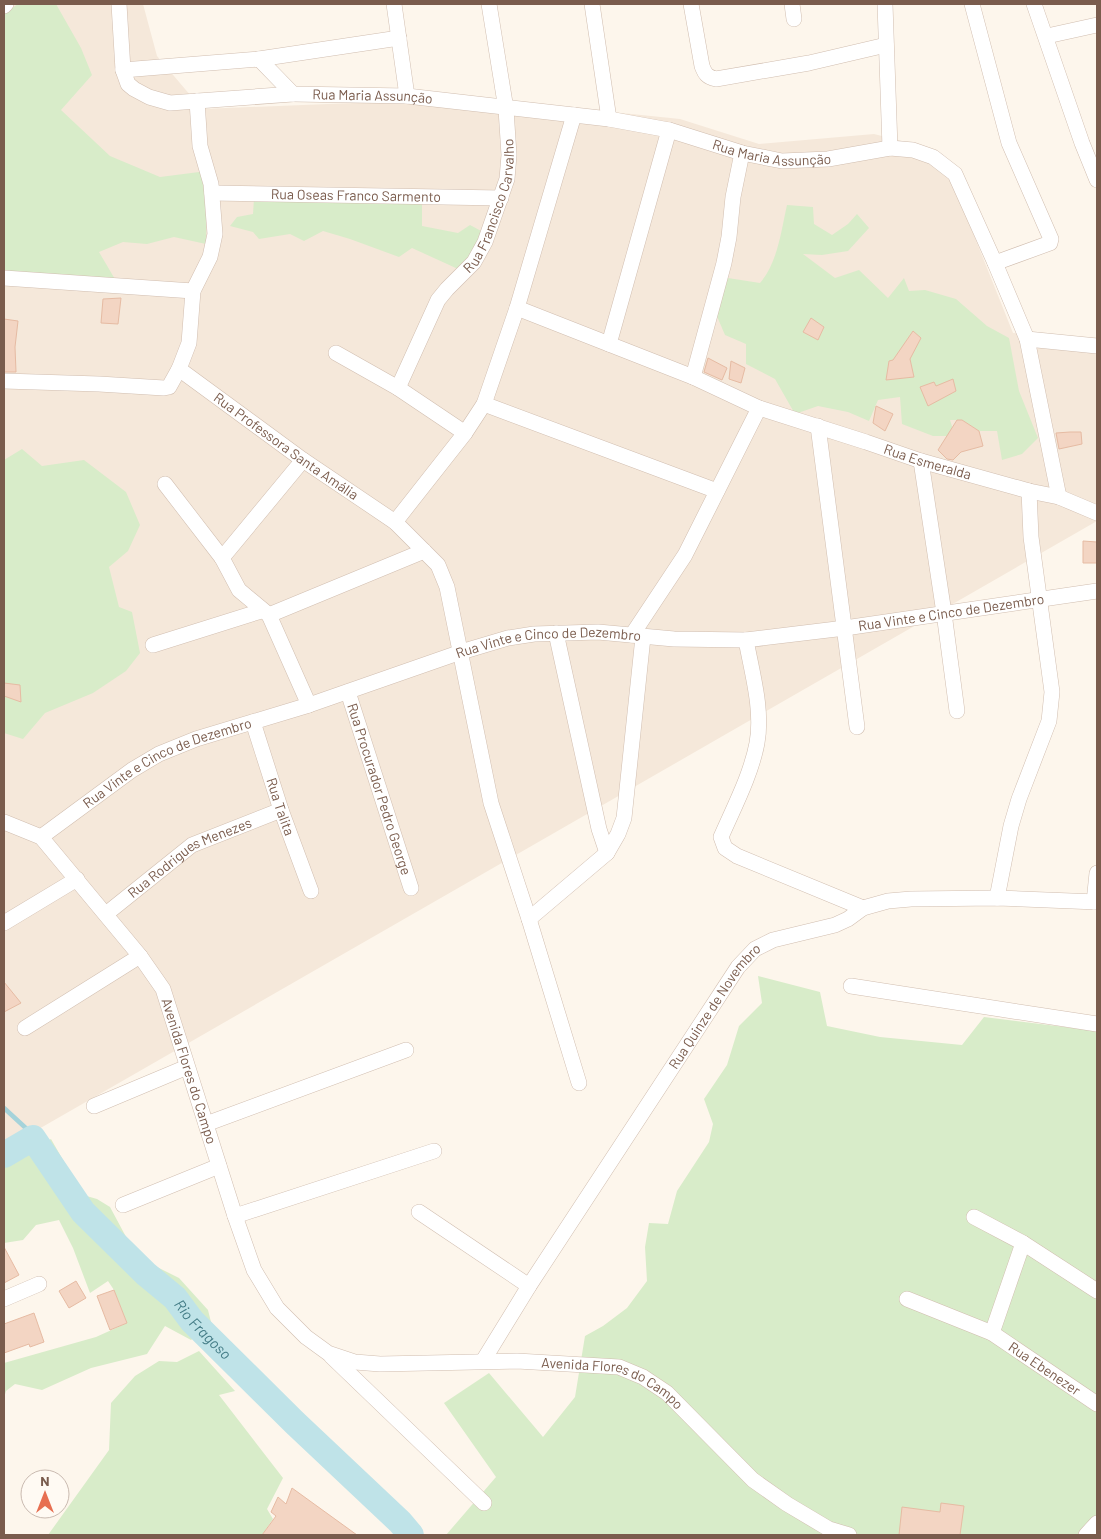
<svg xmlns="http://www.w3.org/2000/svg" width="1101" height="1539" viewBox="0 0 1101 1539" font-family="Barlow,sans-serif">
	<rect width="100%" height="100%" fill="#fdf6ec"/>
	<path fill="#f5e8da" d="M4,4H143L157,56L202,109L476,98L680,119L759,144L874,134L914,144L951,178L1013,333L1097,338V521L4,1149Z"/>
	<path fill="#d8ecc9" d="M18,4H56L81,48L92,75L61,110L110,156L160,177L207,171L206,244L174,237L147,244L123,242L99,252L119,286L4,274V19L5,13Z
		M422,196V226L458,233L470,225L483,232L468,257L458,269L412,248L399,257L350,239L323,231L304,241L290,234L259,239L253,232L230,226L237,217L253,214L254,198Z
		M787,205L813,207L814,224L832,235L848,224L857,214L869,228L848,251L822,255L803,254L835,278L859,270L888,298L904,278L909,291L925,290L956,299L987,326L1009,338L1019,391L1038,438L1022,454L1002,460L997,431H979L962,420H950L955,436H933L902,424L900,397L878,400L869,421L848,412L818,406L795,414L775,379L746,364V344L725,335L716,314L728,278L760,283C778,262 781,231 787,205Z
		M22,449L42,466L84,460L126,492L140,525L128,551L109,567L119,607L132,612L140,653L126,671L93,693L45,713L23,739L4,733V460Z
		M758,976L820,992L827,1026L880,1037L962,1045L984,1017L1097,1031V1535H446L496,1477L444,1403L489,1373L543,1437L575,1397L585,1336L603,1326L627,1308L647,1281L645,1247L649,1223L668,1224L677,1191L709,1142L713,1124L704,1099L727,1065L739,1026L762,1003Z
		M51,1139L83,1195L97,1199L110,1207L132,1248L149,1263L179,1278L208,1310L211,1322L191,1340L165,1326L147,1354L91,1368L42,1390L15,1384L6,1391L4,1398V1363L96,1337L127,1323L114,1290L108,1281L90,1293L73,1248L59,1220L36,1225L23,1240L4,1243V1162Z
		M199,1351L235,1391L219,1395L283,1478L267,1509L273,1519L262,1535H48L109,1450L111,1403L135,1376L159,1361L177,1362Z"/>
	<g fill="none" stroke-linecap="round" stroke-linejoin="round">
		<path stroke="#a5d3da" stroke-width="4.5" d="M4,1108L29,1131L33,1138"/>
		<path stroke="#bfe3e8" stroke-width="26" id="s1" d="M4,1155L33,1138L83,1212L146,1274L175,1298L192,1321L295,1423L400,1522L411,1535"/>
	</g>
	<path fill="#f3d5c3" stroke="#e6bba3" d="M121,298L118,324L101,323L103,299Z
		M811,318L824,327L818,340L803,332Z
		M4,319L18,321L15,347L16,372H4Z
		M913,331L921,338L910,359L914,377L886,380L889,361L893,360Z
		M708,358L727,368L722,380L704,372Z
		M731,361L745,368L741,383L729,379Z
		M953,379L956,391L928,406L920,387L934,382L936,386Z
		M876,406L893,414L885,431L873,423Z
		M957,420H962L979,431L983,446L961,452L953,460L947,459L938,450Z
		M1070,432H1081L1082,444L1059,449L1056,433Z
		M1083,541L1097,542V563H1083Z
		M4,683L20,685L21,702L4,696Z
		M4,982L21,1003L4,1012Z
		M4,1247L19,1275L4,1283Z
		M76,1281L86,1298L69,1308L59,1291Z
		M114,1290L127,1323L110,1330L97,1296Z
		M34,1313L44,1342L30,1347L29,1344L4,1353V1324Z
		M292,1488L357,1535H262L276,1516L271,1512L278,1497L286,1504Z
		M941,1503L964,1506L960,1535H899L902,1507L940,1512Z"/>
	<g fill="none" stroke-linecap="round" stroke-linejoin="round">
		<defs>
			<g id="street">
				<path id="s2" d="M119,4L123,70L259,59L293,94L407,96L609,119L669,130L742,153L782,161L828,159L890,148L913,150L933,157L955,174L995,263L1027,339L1059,497"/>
				<path d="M394,4L407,96"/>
				<path d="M592,4L609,119"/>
				<path d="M691,4L702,66C705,74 707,77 716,79L809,63L886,45"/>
				<path d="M792,4L794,19"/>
				<path d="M885,4L890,148"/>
				<path d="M972,4L1009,143L1051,239L1050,243L995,263"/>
				<path d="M1034,4L1082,143L1097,180"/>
				<path d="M4,6L6,4"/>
				<path d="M1047,36L1097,25"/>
				<path d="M259,59L399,38"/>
				<path d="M123,70L128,84L134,89L149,97L170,103L293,94"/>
				<path id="s3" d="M212,193L501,198"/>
				<path d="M4,278L193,291"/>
				<path id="s4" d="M517,308L693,377L759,408L866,442L921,461L1029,491L1059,497L1097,513"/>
				<path d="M1027,339L1097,346"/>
				<path d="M609,344L669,130"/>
				<path d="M336,353L398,388L465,433"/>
				<path id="s5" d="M179,369L303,460L395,522L438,565L447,587L491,803L529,919L579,1083"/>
				<path d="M693,377L724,263L729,237L733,197L742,153"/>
				<path d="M4,381L99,384L164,388L169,387L179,369L189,343L193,291L210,257L215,234L211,184L200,146L197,101"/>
				<path id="s6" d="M398,388L438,300L447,289L474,262L485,242L507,179L509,155L506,109L489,4"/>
				<path d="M484,404L717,491"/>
				<path d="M818,426L857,727"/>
				<path d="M921,461L944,613L957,711"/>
				<path d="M165,484L222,558L239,590L269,615"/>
				<path d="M395,522L465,433L484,404L517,308L574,115"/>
				<path d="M222,558L303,460"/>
				<path d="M269,615L424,551"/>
				<path d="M269,615L309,705"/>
				<path d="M556,633L599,829L607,853"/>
				<path d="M632,635L685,555L759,408"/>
				<path d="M746,640C752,673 763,710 757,743C751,775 734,807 721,837L725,848L737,856L863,908"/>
				<path d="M153,645L261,611"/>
				<path id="s7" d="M348,692L411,888"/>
				<path id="s8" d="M253,722L281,810L311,891"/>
				<path id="s9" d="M4,822L41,837L140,956L163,989L235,1216L254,1270L277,1308L306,1337L328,1353L355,1362L380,1364L517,1361L619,1367L643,1377L667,1393L753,1480L787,1504L829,1529L849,1535"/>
				<path id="s10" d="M41,837L132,770L159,754L196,739L309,705L461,652L508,638L534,634L598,632L674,639L746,640L845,628L1097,591"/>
				<path d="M997,898L1011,826L1019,799L1049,721L1052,692L1031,537L1029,491"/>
				<path d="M1094,902L1097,873"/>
				<path id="s11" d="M106,914L192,845L281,810"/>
				<path d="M529,919L607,853L618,834L624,818L643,637"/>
				<path d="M4,923L77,879"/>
				<path d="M851,986L1097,1024"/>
				<path d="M25,1028L140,956"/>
				<path d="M94,1106L187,1067"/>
				<path d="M206,1124L406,1050"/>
				<path d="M123,1205L219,1166"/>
				<path d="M419,1212L529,1286"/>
				<path d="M235,1216L434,1151"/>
				<path d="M974,1217L1023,1243L1097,1291"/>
				<path d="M4,1299L39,1284"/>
				<path id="s12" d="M907,1299L992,1333L1097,1404"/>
				<path d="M992,1333L1023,1243"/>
				<path d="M331,1356L484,1503"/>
				<path id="s13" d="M483,1361L529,1286L738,967L755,949L773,940L835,925L848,919L863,908L888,901L911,899L997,898L1097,902"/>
				<path d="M1086,1535L1097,1523"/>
			</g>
		</defs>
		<use href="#street" stroke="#d1beb0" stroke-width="16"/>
		<use href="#street" stroke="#fff" stroke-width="15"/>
	</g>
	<g text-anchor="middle" stroke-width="4.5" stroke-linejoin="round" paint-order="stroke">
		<g font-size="14" fill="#7a5c4d" stroke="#fffaf3">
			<text dy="5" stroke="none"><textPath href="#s2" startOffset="331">Rua Maria Assunção</textPath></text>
			<text dy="5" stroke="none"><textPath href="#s2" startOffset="736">Rua Maria Assunção</textPath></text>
			<text dy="5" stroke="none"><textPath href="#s3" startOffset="144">Rua Oseas Franco Sarmento</textPath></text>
			<text dy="5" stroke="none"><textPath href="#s6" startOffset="208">Rua Francisco Carvalho</textPath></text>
			<text dy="5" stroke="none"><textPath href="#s5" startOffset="132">Rua Professora Santa Amália</textPath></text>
			<text dy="5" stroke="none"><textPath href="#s4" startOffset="439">Rua Esmeralda</textPath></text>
			<text dy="5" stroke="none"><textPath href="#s10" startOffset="958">Rua Vinte e Cinco de Dezembro</textPath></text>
			<text dy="5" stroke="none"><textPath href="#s10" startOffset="552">Rua Vinte e Cinco de Dezembro</textPath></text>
			<text dy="5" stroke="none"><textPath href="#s10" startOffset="148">Rua Vinte e Cinco de Dezembro</textPath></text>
			<text dy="5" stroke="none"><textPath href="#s7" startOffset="102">Rua Procurador Pedro George</textPath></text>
			<text dy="5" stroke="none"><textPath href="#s8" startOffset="89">Rua Talita</textPath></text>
			<text dy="5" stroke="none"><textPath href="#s11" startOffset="102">Rua Rodrigues Menezes</textPath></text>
			<text dy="5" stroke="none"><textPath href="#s13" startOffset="424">Rua Quinze de Novembro</textPath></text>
			<text dy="5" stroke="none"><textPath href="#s9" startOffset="321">Avenida Flores do Campo</textPath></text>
			<text dy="5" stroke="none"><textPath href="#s12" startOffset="155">Rua Ebenezer</textPath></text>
			<text dy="5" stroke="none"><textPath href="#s9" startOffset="934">Avenida Flores do Campo</textPath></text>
		</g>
		<g font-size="15" font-style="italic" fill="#437c86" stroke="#fffaf3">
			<text dy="5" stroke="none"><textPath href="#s1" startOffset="291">Rio Fragoso</textPath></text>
		</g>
	</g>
	<rect width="1101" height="1539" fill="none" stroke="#7a5c4d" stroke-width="10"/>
	<g transform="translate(45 1494)"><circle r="24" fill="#fffaf3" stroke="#cabbb1"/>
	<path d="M0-4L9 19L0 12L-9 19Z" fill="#e76f51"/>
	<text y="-8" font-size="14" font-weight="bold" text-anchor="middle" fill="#7a5c4d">N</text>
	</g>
</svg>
